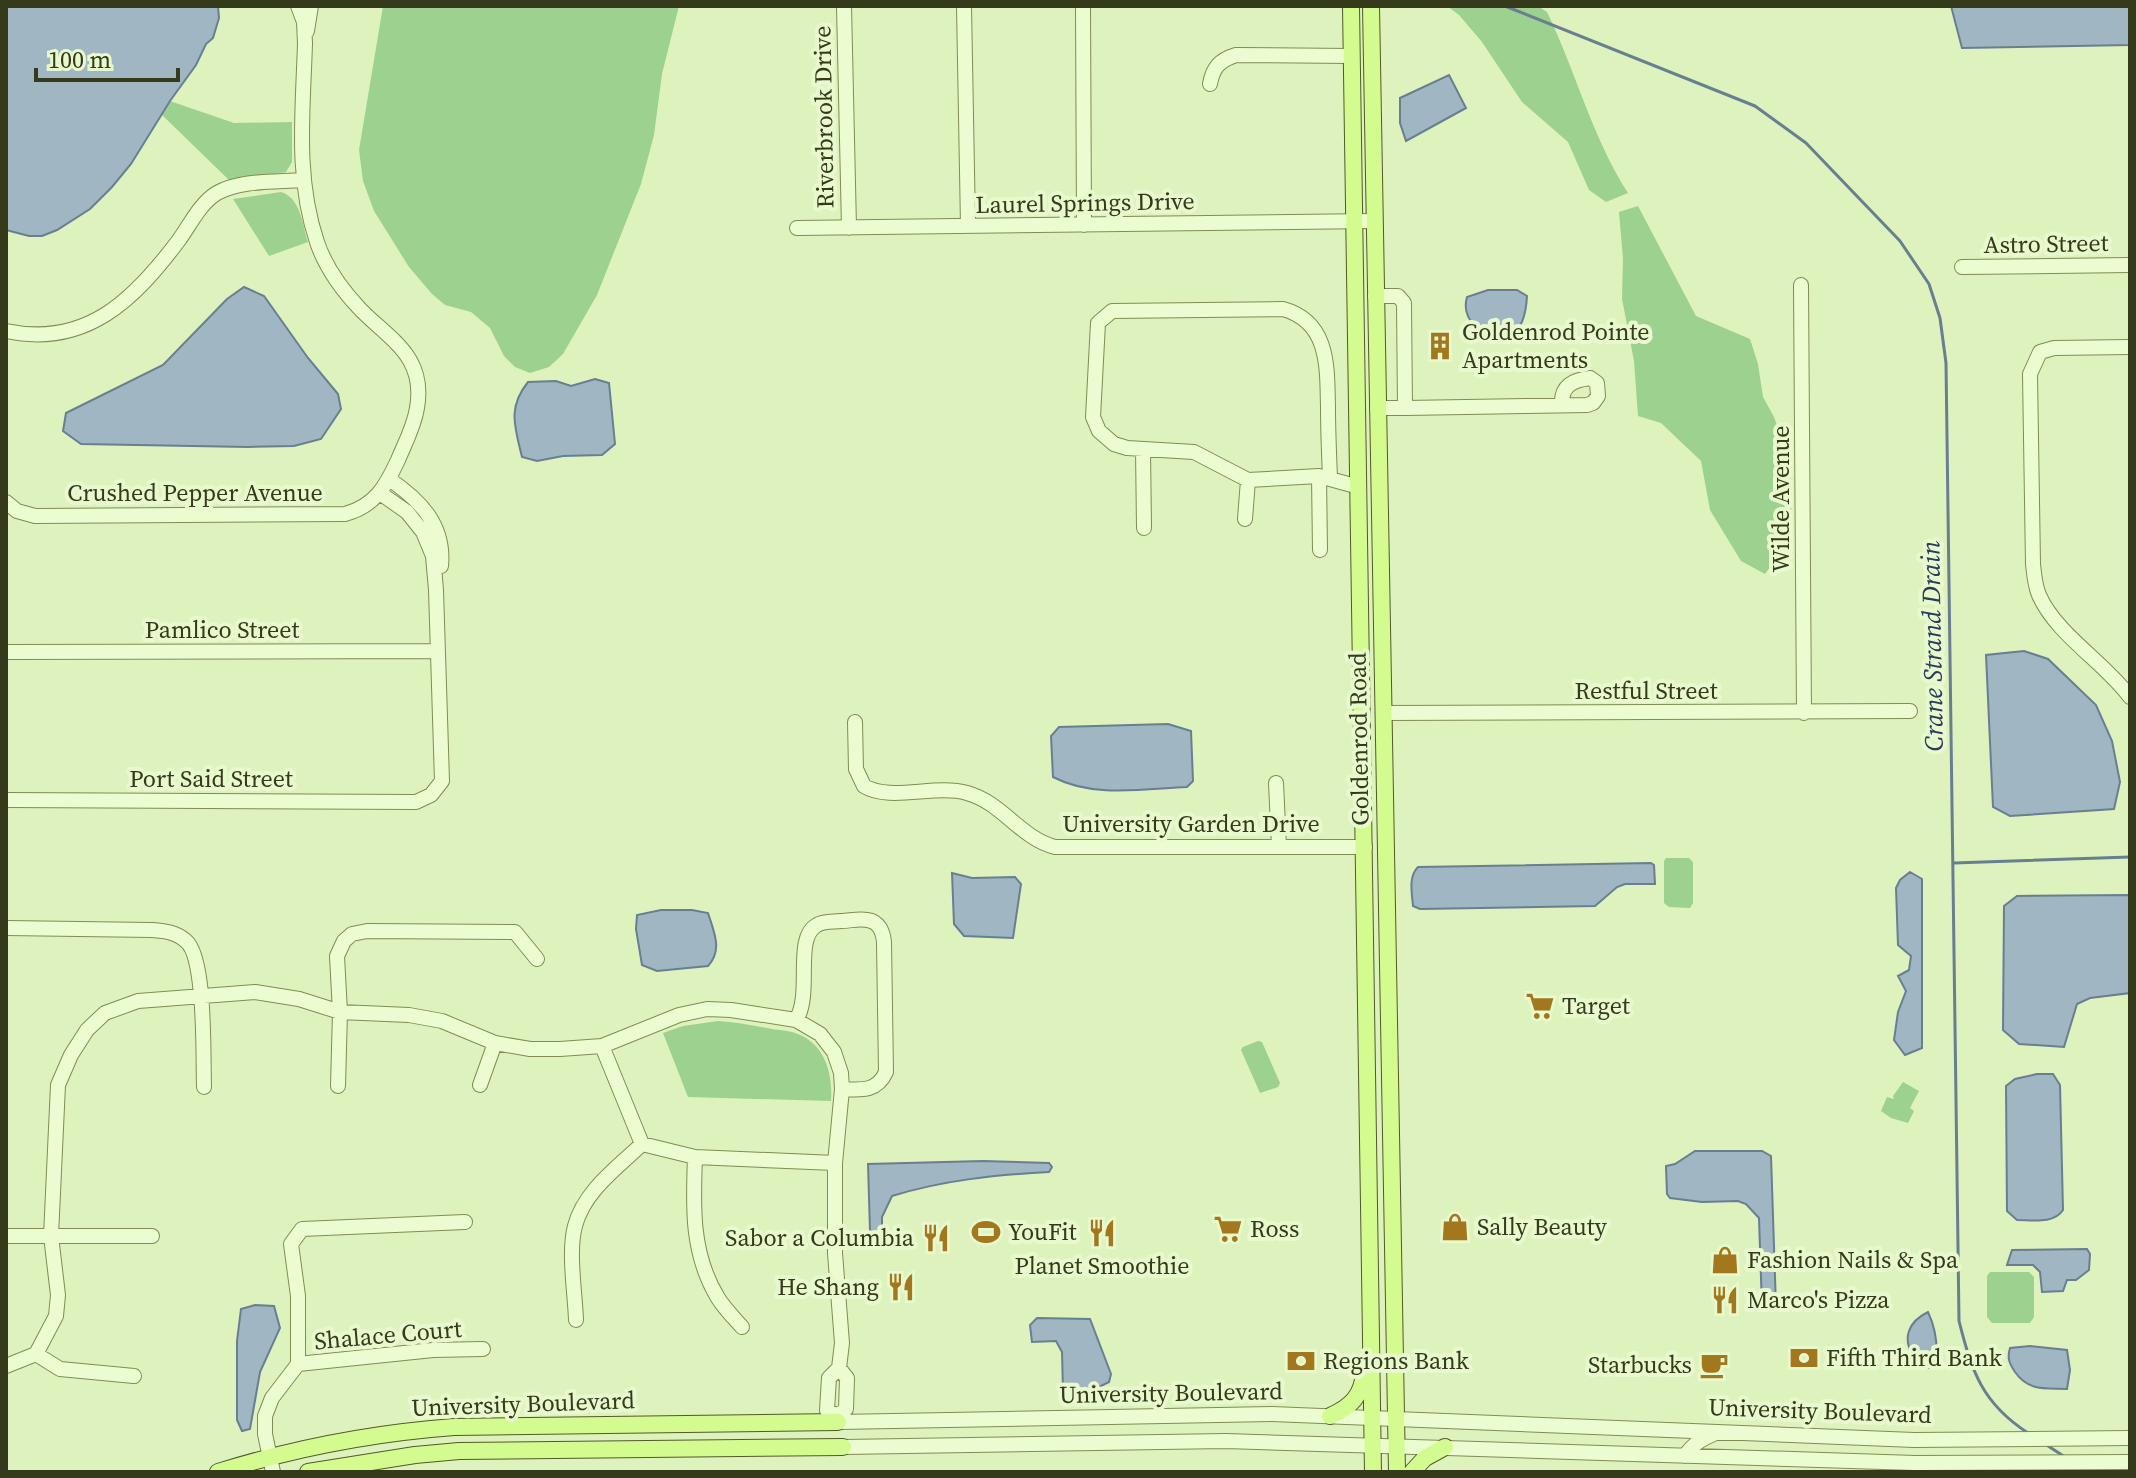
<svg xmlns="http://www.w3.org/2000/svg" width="2136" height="1478" viewBox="0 0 2136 1478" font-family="'Source Serif 4',serif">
	<rect width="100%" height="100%" fill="#def2bd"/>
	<path fill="#9dd190" d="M383,6H679L662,74L654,135L641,184L597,295L563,354L549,367L530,373L515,367L504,356L490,328L471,312L445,305L432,294L409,267L374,211L363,181L359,150Z
		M1447,6H1538L1547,12C1576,72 1592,137 1628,193L1606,202L1589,190L1568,142L1522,102L1482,42L1459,15Z
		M170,101L234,123L292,122V162L286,172L230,181L161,114Z
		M281,192C301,198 302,224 308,242L269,256L233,199Z
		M1638,206L1696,316L1750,339L1758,364L1763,397L1774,417L1790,461L1792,537L1765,574L1741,561L1710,510L1701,461L1661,423L1638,416L1634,361L1622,299L1623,259L1619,212Z
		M1666,858H1689L1693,862V903L1690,908L1669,907L1664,903V861Z
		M718,1021C735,1022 751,1025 767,1028C776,1030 784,1030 792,1032C824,1041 833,1071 831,1101L688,1097L663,1033L683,1026Z
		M1258,1041L1262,1042L1280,1083L1278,1087L1260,1093L1241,1050L1243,1047Z
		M1903,1082L1919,1091L1910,1108L1914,1111L1908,1123L1891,1118L1881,1111L1887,1097L1894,1099L1893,1096Z
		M1990,1272H2029L2034,1277V1317L2030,1323H1992L1987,1317V1276Z"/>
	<path fill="#a1b6c3" stroke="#687f92" stroke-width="2" d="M6,6H218L219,18L213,38L206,44L196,65L170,101L131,164L112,187L90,209L57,230L42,236H29L6,230Z
		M1951,6H2130V45L1962,48Z
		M1449,75L1466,108L1406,141L1400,123V98Z
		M244,287L264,296L308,358L338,394L341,409L321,439L294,446L248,447L81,444L63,431L66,413L163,365L227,299Z
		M1488,290H1517L1527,296C1526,315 1522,329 1507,341C1485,341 1460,320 1467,297Z
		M595,379L609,383L615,444L602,455L563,456L537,461L522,457C515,427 507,408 528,382L556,381L571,386Z
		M2024,651L2048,659L2096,705L2112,741L2120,782L2114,809L2010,816L1993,807L1986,655Z
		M1168,724L1191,731L1193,781L1187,787C1143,789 1093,798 1053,777L1051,736L1059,727Z
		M1651,863L1654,865L1655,884H1625L1617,887L1595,906L1420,909L1413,906C1412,893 1408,877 1418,867Z
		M1910,872L1922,879V1048L1905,1055L1894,1040L1898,1012L1906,991L1898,976L1909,970L1911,956L1898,945L1896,888L1900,880Z
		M952,873L972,878L1015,877L1021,884L1013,938L964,936L954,924Z
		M2130,895V993L2090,998L2077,1004L2064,1047L2019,1044L2003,1030L2004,906L2017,896Z
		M661,910H692L708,913C714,932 723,950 708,966L657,971L642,965L636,929L637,915Z
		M2037,1074H2053L2060,1085L2063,1210C2054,1224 2033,1220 2017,1220L2007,1211L2006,1086L2015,1079Z
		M1695,1151H1762L1771,1156L1776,1307L1762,1308L1759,1218L1746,1204L1738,1201L1702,1202L1670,1198L1667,1194L1666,1166L1675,1164Z
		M983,1161L1049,1163L1052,1167L1049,1172C995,1175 944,1180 892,1196L882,1217V1232L875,1234L870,1231L868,1164Z
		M2087,1249L2090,1254L2089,1270L2076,1280H2067L2063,1291L2042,1292L2040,1272L2033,1265H2007L2012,1250Z
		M255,1305L274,1306L280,1328L260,1372L250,1429L242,1431L237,1420V1341L241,1309Z
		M1928,1312C1935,1327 1938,1346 1936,1363L1930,1368C1915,1366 1904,1345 1909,1331C1912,1322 1920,1316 1928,1312Z
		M1037,1318L1090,1319L1111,1374L1109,1382L1095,1389L1063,1391L1062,1352L1056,1341L1032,1342L1030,1325Z
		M2030,1346L2067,1350L2070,1370L2067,1389C2046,1388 2029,1392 2015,1372C2009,1363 2007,1358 2010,1348Z"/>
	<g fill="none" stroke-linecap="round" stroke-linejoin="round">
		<path stroke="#687f92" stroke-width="3" d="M1505,6L1755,106L1806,143L1900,241L1929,284L1940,318L1946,363L1959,1321C1972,1372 1982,1403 2028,1433
			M1954,863L2130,857
			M2045,1444L2065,1457"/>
		<defs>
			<path id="minor" d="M844,6L849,228
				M964,6L968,226
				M1083,6L1084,225
				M307,31L311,6
				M1210,84C1213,67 1220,60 1236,55L1352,56
				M797,228L1374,221
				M1962,267L2130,265
				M1801,285L1804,713
				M1375,296H1398L1404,303L1405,408H1377
				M6,331C86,348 134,300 179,240C190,225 200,203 217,193C240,180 276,182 302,180
				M2130,347L2054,348L2040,352L2030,374L2033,564C2034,574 2035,586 2039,595C2056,634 2104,662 2130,697
				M1405,408L1587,405L1593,403L1598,396L1597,383L1590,378C1574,380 1561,385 1562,404
				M1143,449L1144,528
				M1319,476L1320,550
				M1330,477C1329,454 1328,431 1328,408C1327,368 1330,322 1283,309L1112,311L1098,323L1093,417L1099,431L1114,444L1127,448L1194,452L1248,480L1319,476L1359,487
				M389,479C420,500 445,525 441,566
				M6,502L17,511L35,516L345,514C375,506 386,486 398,460C405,443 414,427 417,408C426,356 390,340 360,309C343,291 325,266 317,242C295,177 303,111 305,43L304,22L298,6
				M1245,519L1248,480
				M6,652L438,651
				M1383,713L1910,711
				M855,722L856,769L864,786C890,802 935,784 967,793C1003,803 1020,838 1055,847H1365
				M1276,783L1279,847
				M6,800L416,802L431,795L442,781L436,590L433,556L423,532L407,512L380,493
				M6,928L152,930C165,931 176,932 186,941C206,957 203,1058 204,1087
				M796,1020C813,993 793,938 817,925C823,921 834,922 841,921C849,921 859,918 867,920C879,921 883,932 884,942L886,1072C877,1092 861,1090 842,1089
				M602,1046L642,1144L695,1157L835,1163
				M480,1085L495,1043
				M338,1086L340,1012L337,956L344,941L352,934L367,931L515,932L537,959
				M695,1157C693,1206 691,1254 718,1298C724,1308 734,1318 742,1327
				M6,1236H152
				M576,1320C575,1292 568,1252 575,1226C584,1191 618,1167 642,1144
				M36,1354L60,1369L134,1376
				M298,1364L433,1350L483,1349
				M6,1366L36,1354L56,1316L58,1295L51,1236L58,1085L71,1055L87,1030L105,1013L138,1001L255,992L299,999L340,1012L409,1015L442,1021L495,1043L530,1049H560L602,1046L679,1015L707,1009L731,1010L796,1020L820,1034L834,1052L841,1073L842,1089L835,1163V1253L842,1343L839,1368L829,1378L827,1410L837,1416
				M837,1416L838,1422L1272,1414L1914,1440L2130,1438
				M837,1416L846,1409L847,1378L839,1368
				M843,1447L1226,1441L1915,1463L2130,1462
				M1685,1456C1693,1443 1704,1438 1718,1432
				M273,1472L265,1434V1416L272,1398L298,1364V1296L291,1244L302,1229L465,1222"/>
			<path id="major" d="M1351,6L1373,1472
				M1371,6L1397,1472
				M1330,1416C1351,1407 1363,1395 1364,1371
				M218,1472C295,1448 373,1433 454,1427L838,1422
				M308,1472L415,1455L459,1451L843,1447
				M1412,1472L1425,1458L1445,1447"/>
		</defs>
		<use href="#minor" stroke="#808c54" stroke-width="16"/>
		<use href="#major" stroke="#525929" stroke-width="18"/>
		<use href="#minor" stroke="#ecfcd1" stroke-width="14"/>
		<use href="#major" stroke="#d3fb90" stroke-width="16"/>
	</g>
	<defs>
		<symbol id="building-bare" viewBox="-9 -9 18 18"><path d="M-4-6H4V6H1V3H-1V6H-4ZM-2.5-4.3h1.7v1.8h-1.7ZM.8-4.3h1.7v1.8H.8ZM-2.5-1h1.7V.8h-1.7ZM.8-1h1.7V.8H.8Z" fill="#a2771e" stroke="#e8f9ce" stroke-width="2.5" paint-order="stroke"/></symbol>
		<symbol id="supermarket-bare" viewBox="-9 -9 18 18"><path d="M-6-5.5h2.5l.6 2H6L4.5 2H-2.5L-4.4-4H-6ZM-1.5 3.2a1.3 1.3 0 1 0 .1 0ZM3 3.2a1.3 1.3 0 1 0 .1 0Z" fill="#a2771e" stroke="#e8f9ce" stroke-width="2.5" paint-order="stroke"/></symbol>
		<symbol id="shop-bare" viewBox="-9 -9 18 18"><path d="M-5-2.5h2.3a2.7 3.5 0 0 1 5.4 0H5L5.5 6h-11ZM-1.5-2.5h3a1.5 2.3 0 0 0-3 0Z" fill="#a2771e" stroke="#e8f9ce" stroke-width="2.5" paint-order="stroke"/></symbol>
		<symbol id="stadium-bare" viewBox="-9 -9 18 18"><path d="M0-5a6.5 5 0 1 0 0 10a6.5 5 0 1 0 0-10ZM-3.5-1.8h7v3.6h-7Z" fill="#a2771e" stroke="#e8f9ce" stroke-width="2.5" paint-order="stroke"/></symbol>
		<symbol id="restaurant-bare" viewBox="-9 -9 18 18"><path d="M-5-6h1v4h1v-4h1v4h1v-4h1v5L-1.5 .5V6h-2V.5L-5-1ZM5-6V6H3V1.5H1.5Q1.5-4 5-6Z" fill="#a2771e" stroke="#e8f9ce" stroke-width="2.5" paint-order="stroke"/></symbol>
		<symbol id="bank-bare" viewBox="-9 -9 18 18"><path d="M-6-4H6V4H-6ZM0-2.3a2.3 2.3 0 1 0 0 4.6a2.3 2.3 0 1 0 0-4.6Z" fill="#a2771e" stroke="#e8f9ce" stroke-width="2.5" paint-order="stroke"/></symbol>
		<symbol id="cafe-bare" viewBox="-9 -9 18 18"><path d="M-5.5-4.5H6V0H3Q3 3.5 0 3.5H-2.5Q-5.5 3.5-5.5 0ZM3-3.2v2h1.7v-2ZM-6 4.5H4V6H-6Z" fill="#a2771e" stroke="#e8f9ce" stroke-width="2.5" paint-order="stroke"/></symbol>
	</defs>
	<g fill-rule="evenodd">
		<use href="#building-bare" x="1420" y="326" width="40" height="40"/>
		<use href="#supermarket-bare" x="1520" y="986" width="40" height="40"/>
		<use href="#shop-bare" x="1435" y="1207" width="40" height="40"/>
		<use href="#supermarket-bare" x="1208" y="1209" width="40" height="40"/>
		<use href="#stadium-bare" x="966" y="1212" width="40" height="40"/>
		<use href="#restaurant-bare" x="1082" y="1213" width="40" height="40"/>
		<use href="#restaurant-bare" x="916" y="1218" width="40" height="40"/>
		<use href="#shop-bare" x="1705" y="1240" width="40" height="40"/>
		<use href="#restaurant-bare" x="881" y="1267" width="40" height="40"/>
		<use href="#restaurant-bare" x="1705" y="1280" width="40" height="40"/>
		<use href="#bank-bare" x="1784" y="1338" width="40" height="40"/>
		<use href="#bank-bare" x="1281" y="1341" width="40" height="40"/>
		<use href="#cafe-bare" x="1694" y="1345" width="40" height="40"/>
	</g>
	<g text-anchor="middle" stroke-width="8" stroke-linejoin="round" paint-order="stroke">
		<g font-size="24" fill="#353a1b" stroke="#e8f9ce">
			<text transform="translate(824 117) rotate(-91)" y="8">Riverbrook Drive</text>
			<text transform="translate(1085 203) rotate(-1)" y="8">Laurel Springs Drive</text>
			<text transform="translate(2046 244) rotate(-1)" y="8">Astro Street</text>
			<text x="195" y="501">Crushed Pepper Avenue</text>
			<text transform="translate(1781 499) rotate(-90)" y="8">Wilde Avenue</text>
			<text x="222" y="638">Pamlico Street</text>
			<text x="1646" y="699">Restful Street</text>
			<text transform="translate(1359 739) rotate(-91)" y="8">Goldenrod Road</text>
			<text x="211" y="787">Port Said Street</text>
			<text x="1191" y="832">University Garden Drive</text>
			<text transform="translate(388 1335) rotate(-5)" y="8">Shalace Court</text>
			<text transform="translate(1171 1393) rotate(-1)" y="8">University Boulevard</text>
			<text transform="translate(523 1404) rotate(-2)" y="8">University Boulevard</text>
			<text transform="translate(1820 1411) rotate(2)" y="8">University Boulevard</text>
		</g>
		<g font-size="24" fill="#353a1b" stroke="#e8f9ce" text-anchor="start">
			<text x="1462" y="340">Goldenrod Pointe<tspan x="1462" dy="28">Apartments</tspan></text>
			<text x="1562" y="1014">Target</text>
			<text x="1477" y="1235">Sally Beauty</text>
			<text x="1250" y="1237">Ross</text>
			<text x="1008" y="1240">YouFit</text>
			<text x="914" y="1246" text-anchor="end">Sabor a Columbia</text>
			<text x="1747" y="1268">Fashion Nails &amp; Spa</text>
			<text x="1102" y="1274" text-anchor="middle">Planet Smoothie</text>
			<text x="879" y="1295" text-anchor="end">He Shang</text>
			<text x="1747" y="1308">Marco's Pizza</text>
			<text x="1826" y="1366">Fifth Third Bank</text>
			<text x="1323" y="1369">Regions Bank</text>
			<text x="1692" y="1373" text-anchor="end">Starbucks</text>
		</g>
		<g font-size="26" font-style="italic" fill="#283c5c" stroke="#e8f9ce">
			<text transform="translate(1932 646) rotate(-91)" y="9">Crane Strand Drain</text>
		</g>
	</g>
	<rect width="2136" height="1478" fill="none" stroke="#353a1b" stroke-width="16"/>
	<path d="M36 68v12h142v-12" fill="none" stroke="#353a1b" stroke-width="4"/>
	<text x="48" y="68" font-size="24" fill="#353a1b" stroke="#e8f9ce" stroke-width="6" paint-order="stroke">100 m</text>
</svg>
